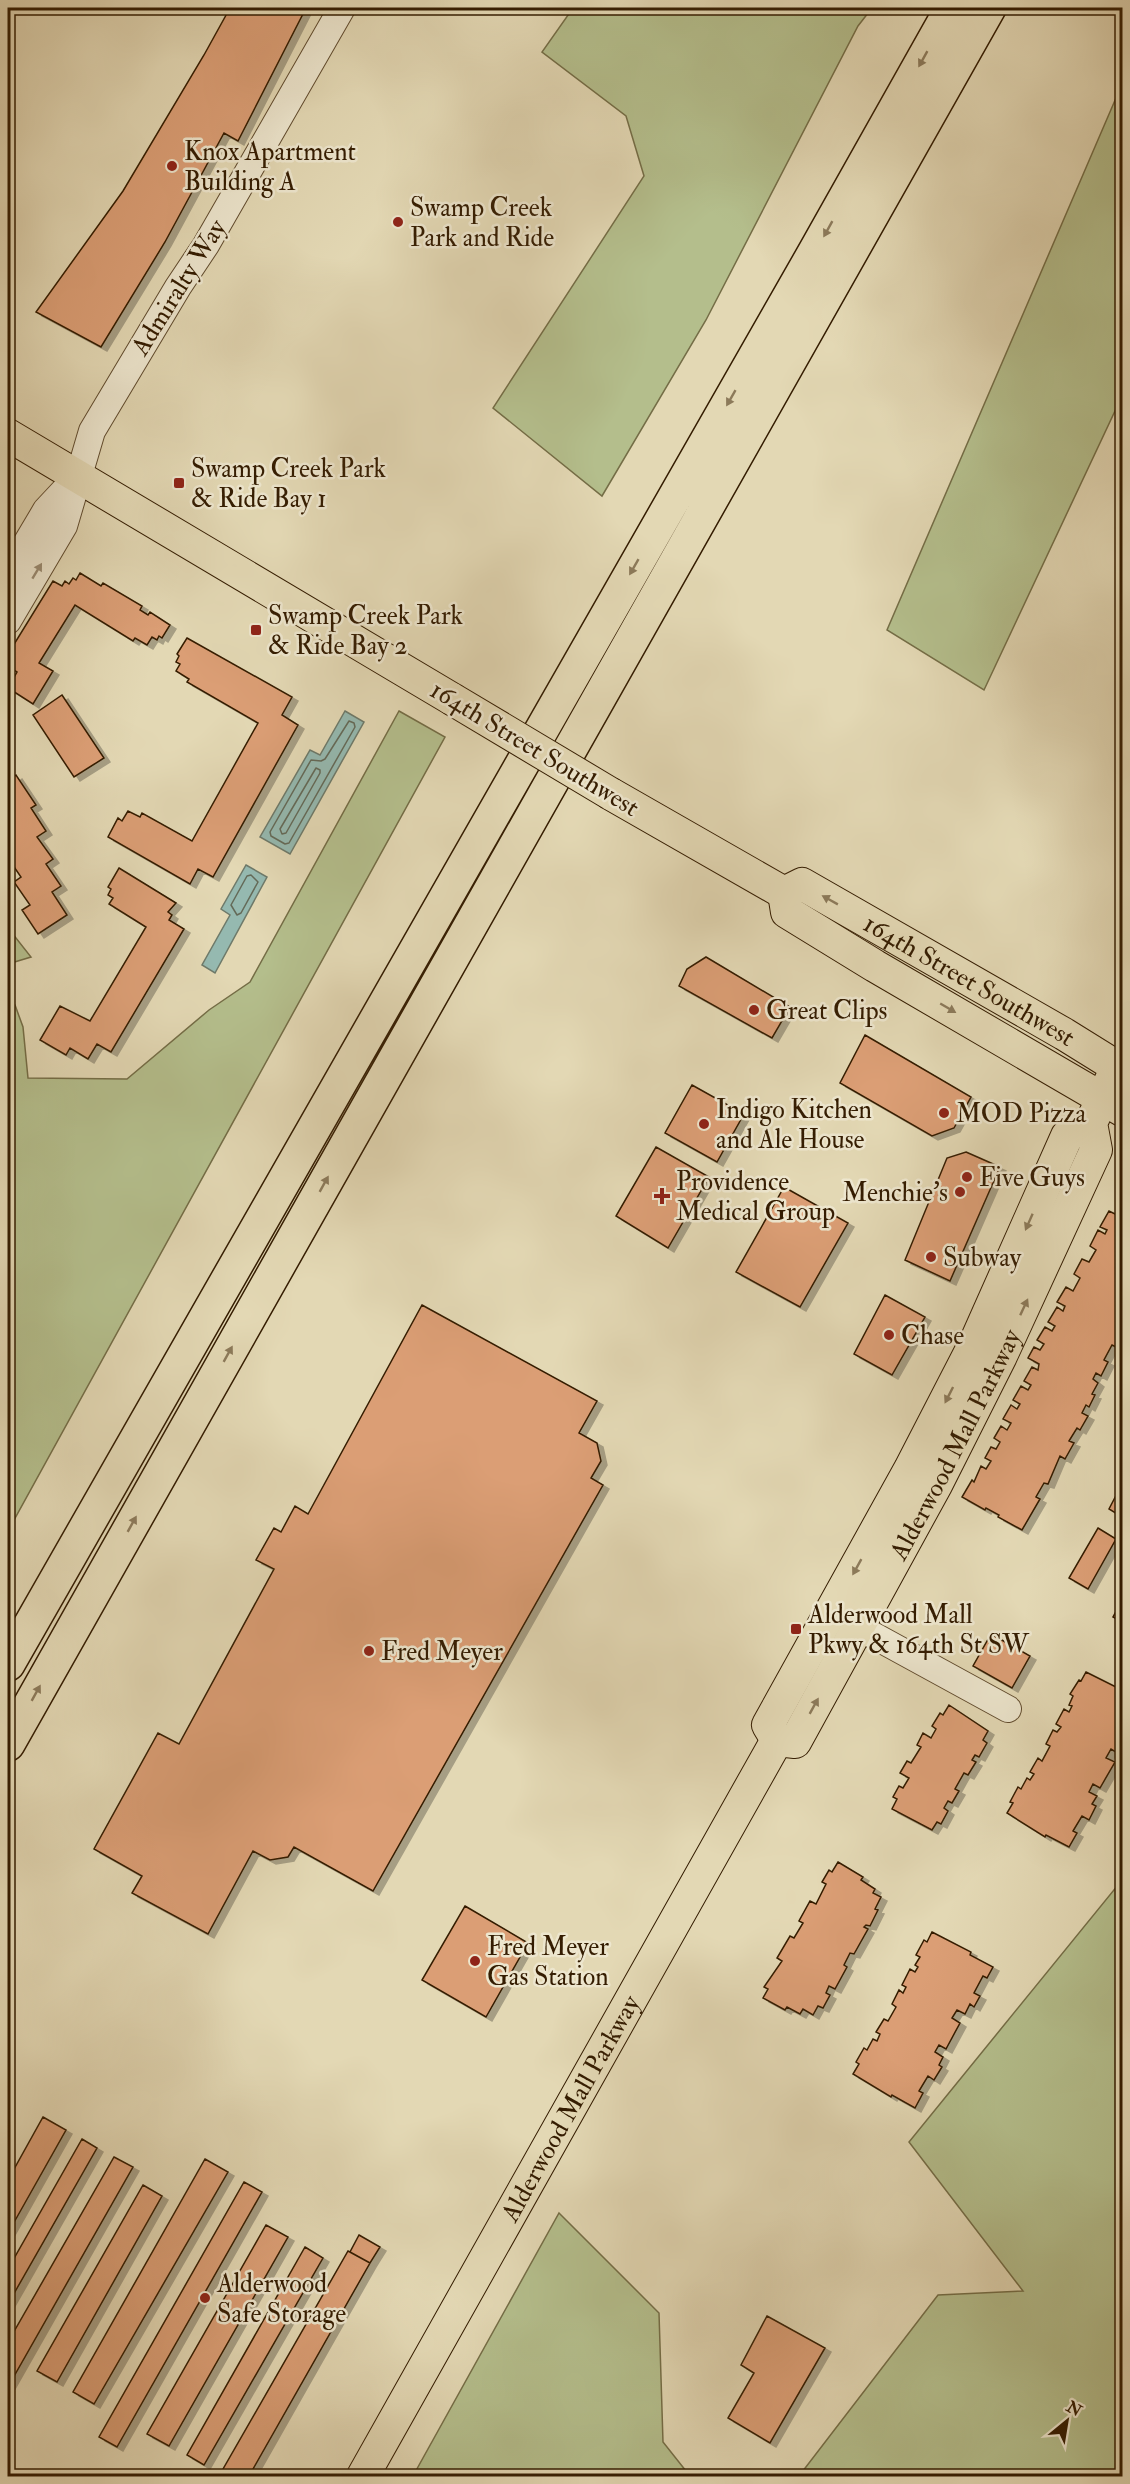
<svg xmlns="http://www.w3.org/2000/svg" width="1130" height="2484" viewBox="0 0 1130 2484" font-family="'IM FELL Double Pica',serif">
	<defs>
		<filter id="shadow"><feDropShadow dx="6" dy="4" stdDeviation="0" flood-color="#0004"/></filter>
	</defs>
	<rect width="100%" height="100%" fill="#e3d8b4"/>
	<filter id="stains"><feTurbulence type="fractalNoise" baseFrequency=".00333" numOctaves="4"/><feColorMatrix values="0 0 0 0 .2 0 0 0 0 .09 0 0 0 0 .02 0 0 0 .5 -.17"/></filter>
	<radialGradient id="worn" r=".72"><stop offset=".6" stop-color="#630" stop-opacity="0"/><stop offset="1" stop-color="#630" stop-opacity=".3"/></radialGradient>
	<path fill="#b4be8c" stroke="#746d46" stroke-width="1.5" d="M573,8H872L858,26L706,320L602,496L493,408L644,176L626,116L542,52Z
		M1122,84V396L984,690L887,630Z
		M399,711L445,737L8,1531V1004L15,1005L23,1027L28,1078L127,1079L209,1010L250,982Z
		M8,905L12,933L31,957L8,964Z
		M1122,1880V2476H799L938,2295L1023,2291L909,2142Z
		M559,2213L659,2313L663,2442L690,2476H413Z"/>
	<path fill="#95b9b0" stroke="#6e7a6a" stroke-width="1.5" d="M345,711L364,722L290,854L260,837L310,750L320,755Z
		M246,865L267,877L215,973L202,965L230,915L221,909Z"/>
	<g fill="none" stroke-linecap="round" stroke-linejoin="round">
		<path stroke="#646a58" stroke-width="1.5" d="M349,721L354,723L355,727L289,843L285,844L271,836L270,832L311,760L321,761L325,759Z
			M316,768L320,770V773L286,833L282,834L280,829Z
			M251,875L258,882L241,913L237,915L231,905L247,876Z"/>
	</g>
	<path fill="#db9e74" stroke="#341c01" stroke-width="1.5" filter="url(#shadow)" d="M230,8H306L238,141L224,133L165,242L101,347L36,312L123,191L204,55Z
		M80,573L101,586L103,583L142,606L140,610L148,615L150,612L170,625L162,638L159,636L157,640L152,637L147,645L135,638L133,641L75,605L39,663L53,671L33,704L8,688L17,672L8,666V654L53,581L62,586L65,581L69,584L73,578L76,580Z
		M187,638L292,697L282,715L298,725L213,877L198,869L190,884L108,837L118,818L122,821L128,811L140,817L142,813L192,841L258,723L187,682L189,679L176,671L180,664L176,662L179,656L177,654Z
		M62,695L104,758L74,777L33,715Z
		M8,771L12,778L16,775L36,805L31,808L46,831L37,837L53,859L46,864L61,886L52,892L67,915L38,934L22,910L30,905L14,882L21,877L8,858V855L14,850L8,841Z
		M119,868L176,903L168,912L172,915L169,920L184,929L111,1052L97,1044L88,1059L70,1048L66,1055L40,1040L60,1006L90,1021L146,927L109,904L113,898L108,895L111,889L108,887Z
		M706,957L790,1007L772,1038L679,986L687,969Z
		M865,1035L971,1097L954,1128L932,1136L840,1083Z
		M692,1085L744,1114L717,1162L665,1133Z
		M656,1147L709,1177L668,1248L616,1216Z
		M966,1152L1000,1167L950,1281L905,1260L947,1158Z
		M784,1187L848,1223L800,1307L736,1272Z
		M1122,1189V1326L1119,1332L1122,1336L1116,1347L1112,1345L1104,1360L1108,1362L1101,1376L1096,1373L1093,1379L1098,1383L1092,1394L1095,1395L1089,1407L1086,1405L1082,1413L1088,1416L1080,1430L1077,1428L1069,1441L1074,1443L1065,1459L1060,1456L1048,1484L1044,1483L1036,1497L1040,1499L1022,1530L998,1517L999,1515L986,1508L985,1510L962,1497L972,1480L974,1482L981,1466L986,1469L991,1461L985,1458L991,1447L996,1449L1000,1442L994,1438L1001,1426L1007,1430L1011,1423L1003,1419L1011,1405L1017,1409L1020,1404L1013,1400L1021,1386L1028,1390L1031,1385L1024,1381L1032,1367L1038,1370L1039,1364L1028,1358L1034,1347L1040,1350L1044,1344L1037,1340L1045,1327L1052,1331L1055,1326L1048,1322L1057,1307L1063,1311L1065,1306L1057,1302L1066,1287L1073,1291L1080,1278L1074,1274L1082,1259L1089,1262L1096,1250L1090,1246L1098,1230L1105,1234L1107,1230L1100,1227L1109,1211L1115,1214L1122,1201L1117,1199Z
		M885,1295L925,1317L892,1375L854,1354Z
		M422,1305L597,1401L579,1433L597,1443L601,1461L591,1478L603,1485L373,1891L294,1847L288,1857L270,1860L253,1851L208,1934L132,1893L142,1876L94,1849L158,1733L179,1744L274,1569L256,1560L274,1528L281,1532L295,1506L308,1514Z
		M1122,1484V1517L1109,1509Z
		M1098,1528L1116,1539L1088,1589L1069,1578Z
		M1122,1592V1622L1113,1617L1119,1606L1116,1604Z
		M991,1634L1030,1656L1012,1688L973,1666Z
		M1086,1672L1122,1690V1747L1119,1754L1111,1749L1106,1758L1115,1762L1100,1788L1093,1784L1089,1792L1097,1796L1092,1804L1096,1806L1089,1820L1082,1816L1073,1831L1077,1833L1069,1847L1046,1835L1045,1837L1007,1813L1013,1803L1010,1802L1018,1787L1021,1789L1027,1778L1030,1780L1034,1774L1030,1772L1038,1758L1042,1761L1050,1746L1046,1744L1053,1730L1057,1732L1061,1727L1056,1724L1064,1709L1069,1712L1072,1706L1069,1705L1073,1696L1070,1694L1079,1680L1081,1681Z
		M949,1705L988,1731L983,1740L987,1743L979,1757L975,1755L972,1760L976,1762L968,1775L964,1773L955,1789L959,1791L952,1803L948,1801L944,1808L948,1811L941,1824L937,1822L932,1830L892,1809L897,1799L893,1797L899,1786L903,1788L909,1778L900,1773L907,1761L911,1763L921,1747L917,1745L923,1733L931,1738L936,1729L932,1726L940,1713L943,1715Z
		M838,1862L863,1877L861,1880L875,1889L873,1893L881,1897L875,1909L878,1910L870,1926L866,1925L864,1927L868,1929L854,1954L850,1953L844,1965L847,1967L835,1989L829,1986L826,1993L830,1995L823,2008L818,2006L813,2015L803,2009L800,2014L787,2007L785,2010L763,1998L768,1989L764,1987L782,1961L777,1958L790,1936L794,1938L803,1923L799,1921L810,1901L816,1904L826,1884L822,1882L829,1870L832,1872Z
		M465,1906L528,1943L486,2017L422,1980Z
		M932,1932L971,1952L970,1955L993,1967L987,1978L983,1976L974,1993L980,1996L974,2007L970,2004L965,2014L957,2010L952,2018L960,2023L946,2049L939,2045L935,2052L943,2057L939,2065L942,2067L934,2080L928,2076L919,2091L923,2093L915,2108L892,2095L891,2097L853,2074L859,2064L856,2062L864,2048L867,2050L873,2039L877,2041L880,2034L876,2032L884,2019L888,2021L896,2007L892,2004L899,1990L903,1993L906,1987L902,1985L910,1969L915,1972L918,1967L915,1965L920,1957L916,1955L924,1940L927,1942Z
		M43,2117L66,2130L8,2233V2180Z
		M82,2139L97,2148L8,2304V2269Z
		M114,2157L133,2167L9,2385L8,2342Z
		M205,2159L228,2172L94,2404L73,2392Z
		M244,2182L262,2192L117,2447L99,2437Z
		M143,2185L162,2196L57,2382L37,2371Z
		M266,2225L288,2237L169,2446L147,2434Z
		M359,2235L380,2247L370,2263L350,2252Z
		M305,2247L323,2258L204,2465L187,2455Z
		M348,2251L370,2263L249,2476H219Z
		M767,2316L825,2348L770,2443L728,2418L754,2373L741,2365Z"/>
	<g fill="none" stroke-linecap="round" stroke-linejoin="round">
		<defs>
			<path id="minor" d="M8,574L46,510L75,479
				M8,621L64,526L92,431L178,287L206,245L342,8
				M858,1627L1008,1709"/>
			<g id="major">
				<path d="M8,435L452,699"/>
				<path d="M611,794L784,893"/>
				<path d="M784,893L787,912L875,966L1122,1110"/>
				<path id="s1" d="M784,893L802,884L1064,1034L1122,1070"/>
				<path id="s2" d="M777,1740L795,1742L936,1485L1001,1356L1096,1150L1091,1123L1117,1067"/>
				<path d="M777,1740L768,1725L910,1469L975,1343L1067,1136L1091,1123"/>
				<path id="s3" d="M363,2476L777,1740"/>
			</g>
			<path id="highway" d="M8,1664L817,248L952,8
				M8,1744L989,8"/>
		</defs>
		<use href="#minor" stroke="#604b2e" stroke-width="28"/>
		<use href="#major" stroke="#341c01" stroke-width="34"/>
		<use href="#highway" stroke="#341c01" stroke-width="36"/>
		<use href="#minor" stroke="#ede6ce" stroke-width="26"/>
		<use href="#major" stroke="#e3d8b4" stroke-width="32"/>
		<use href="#highway" stroke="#e3d8b4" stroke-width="33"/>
		<defs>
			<path id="major-bridge" d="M452,699L611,794"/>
		</defs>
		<use href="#major-bridge" stroke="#341c01" stroke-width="34" stroke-linecap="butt"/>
		<use href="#major-bridge" stroke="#e3d8b4" stroke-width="32"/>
	</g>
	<defs><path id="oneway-solid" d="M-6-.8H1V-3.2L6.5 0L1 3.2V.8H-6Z" transform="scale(1.5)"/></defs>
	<g fill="#8c7a5a">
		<use href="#oneway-solid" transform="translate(923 59) rotate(119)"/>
		<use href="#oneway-solid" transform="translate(828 229) rotate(119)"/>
		<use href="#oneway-solid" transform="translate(731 398) rotate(120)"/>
		<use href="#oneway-solid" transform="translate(634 567) rotate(120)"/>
		<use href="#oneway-solid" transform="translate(830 900) rotate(-151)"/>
		<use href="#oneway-solid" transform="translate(948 1008) rotate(30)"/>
		<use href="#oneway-solid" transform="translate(324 1184) rotate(-61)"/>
		<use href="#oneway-solid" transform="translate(1029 1222) rotate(114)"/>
		<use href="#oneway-solid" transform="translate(1024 1307) rotate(-65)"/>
		<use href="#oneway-solid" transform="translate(228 1354) rotate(-61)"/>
		<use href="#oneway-solid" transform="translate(949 1395) rotate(117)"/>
		<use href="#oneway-solid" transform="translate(132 1524) rotate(-61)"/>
		<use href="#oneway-solid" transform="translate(857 1567) rotate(119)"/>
		<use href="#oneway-solid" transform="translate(36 1693) rotate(-61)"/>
		<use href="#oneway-solid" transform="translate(814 1706) rotate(-61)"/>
	</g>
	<use fill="#9a8b72" href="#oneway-solid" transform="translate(37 571) rotate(-59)"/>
	<g fill="#8f2418" stroke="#ede6ce" stroke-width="2">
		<circle cx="172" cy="166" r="6"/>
		<circle cx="398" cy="222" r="6"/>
		<rect x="173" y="477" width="12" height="12" rx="3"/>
		<rect x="250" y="624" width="12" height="12" rx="3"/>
		<circle cx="754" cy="1010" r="6"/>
		<circle cx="944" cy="1113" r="6"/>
		<circle cx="704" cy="1124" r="6"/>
		<circle cx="967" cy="1177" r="6"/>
		<circle cx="960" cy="1192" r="6"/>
		<path d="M659 1187h6v6h6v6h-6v6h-6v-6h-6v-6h6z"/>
		<circle cx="931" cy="1257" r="6"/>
		<circle cx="889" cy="1335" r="6"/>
		<rect x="790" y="1623" width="12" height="12" rx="3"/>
		<circle cx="369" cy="1651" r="6"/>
		<circle cx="475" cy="1961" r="6"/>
		<circle cx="205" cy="2298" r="6"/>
	</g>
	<g text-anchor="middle" stroke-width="5" stroke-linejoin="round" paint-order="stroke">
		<g font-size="26" fill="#341c01" stroke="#ede6ce" text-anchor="start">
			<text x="184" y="160">Knox Apartment<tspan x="184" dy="30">Building A</tspan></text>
			<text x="410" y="216">Swamp Creek<tspan x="410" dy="30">Park and Ride</tspan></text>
			<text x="191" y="477">Swamp Creek Park<tspan x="191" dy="30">&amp; Ride Bay 1</tspan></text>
			<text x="268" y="624">Swamp Creek Park<tspan x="268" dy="30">&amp; Ride Bay 2</tspan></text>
			<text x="766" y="1019">Great Clips</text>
			<text x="716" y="1118">Indigo Kitchen<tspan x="716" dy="30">and Ale House</tspan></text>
			<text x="956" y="1122">MOD Pizza</text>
			<text x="979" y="1186">Five Guys</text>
			<text x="676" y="1190">Providence<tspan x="676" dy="30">Medical Group</tspan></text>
			<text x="948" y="1201" text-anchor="end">Menchie's</text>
			<text x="943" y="1266">Subway</text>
			<text x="901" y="1344">Chase</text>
			<text x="808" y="1623">Alderwood Mall<tspan x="808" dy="30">Pkwy &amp; 164th St SW</tspan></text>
			<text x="381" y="1660">Fred Meyer</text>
			<text x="487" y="1955">Fred Meyer<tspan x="487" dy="30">Gas Station</tspan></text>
			<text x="217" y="2292">Alderwood<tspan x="217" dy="30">Safe Storage</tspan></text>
		</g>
		<g font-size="26" fill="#341c01" stroke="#ede6ce">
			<text transform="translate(178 287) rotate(-58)" y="9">Admiralty Way</text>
			<text transform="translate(535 748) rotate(31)" y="9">164th Street Southwest</text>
			<text dy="9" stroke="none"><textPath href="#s1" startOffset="213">164th Street Southwest</textPath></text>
			<text dy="9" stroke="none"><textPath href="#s2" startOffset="356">Alderwood Mall Parkway</textPath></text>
			<text dy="9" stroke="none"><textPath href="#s3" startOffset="422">Alderwood Mall Parkway</textPath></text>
		</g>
	</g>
	<rect width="1130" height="2484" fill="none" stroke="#e3d8b4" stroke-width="30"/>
	<rect x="9" y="9" width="1112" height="2466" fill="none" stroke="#341c01" stroke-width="3"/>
	<rect x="15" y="15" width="1100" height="2454" fill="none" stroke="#341c01" stroke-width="1.5"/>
	<g transform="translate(1067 2421) rotate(30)" stroke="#ede6ce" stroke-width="4.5" paint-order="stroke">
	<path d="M0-4.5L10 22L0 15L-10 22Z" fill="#341c01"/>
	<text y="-9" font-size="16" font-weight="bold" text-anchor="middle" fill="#341c01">N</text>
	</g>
	<rect width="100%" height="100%" filter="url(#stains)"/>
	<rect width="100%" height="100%" fill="url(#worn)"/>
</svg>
